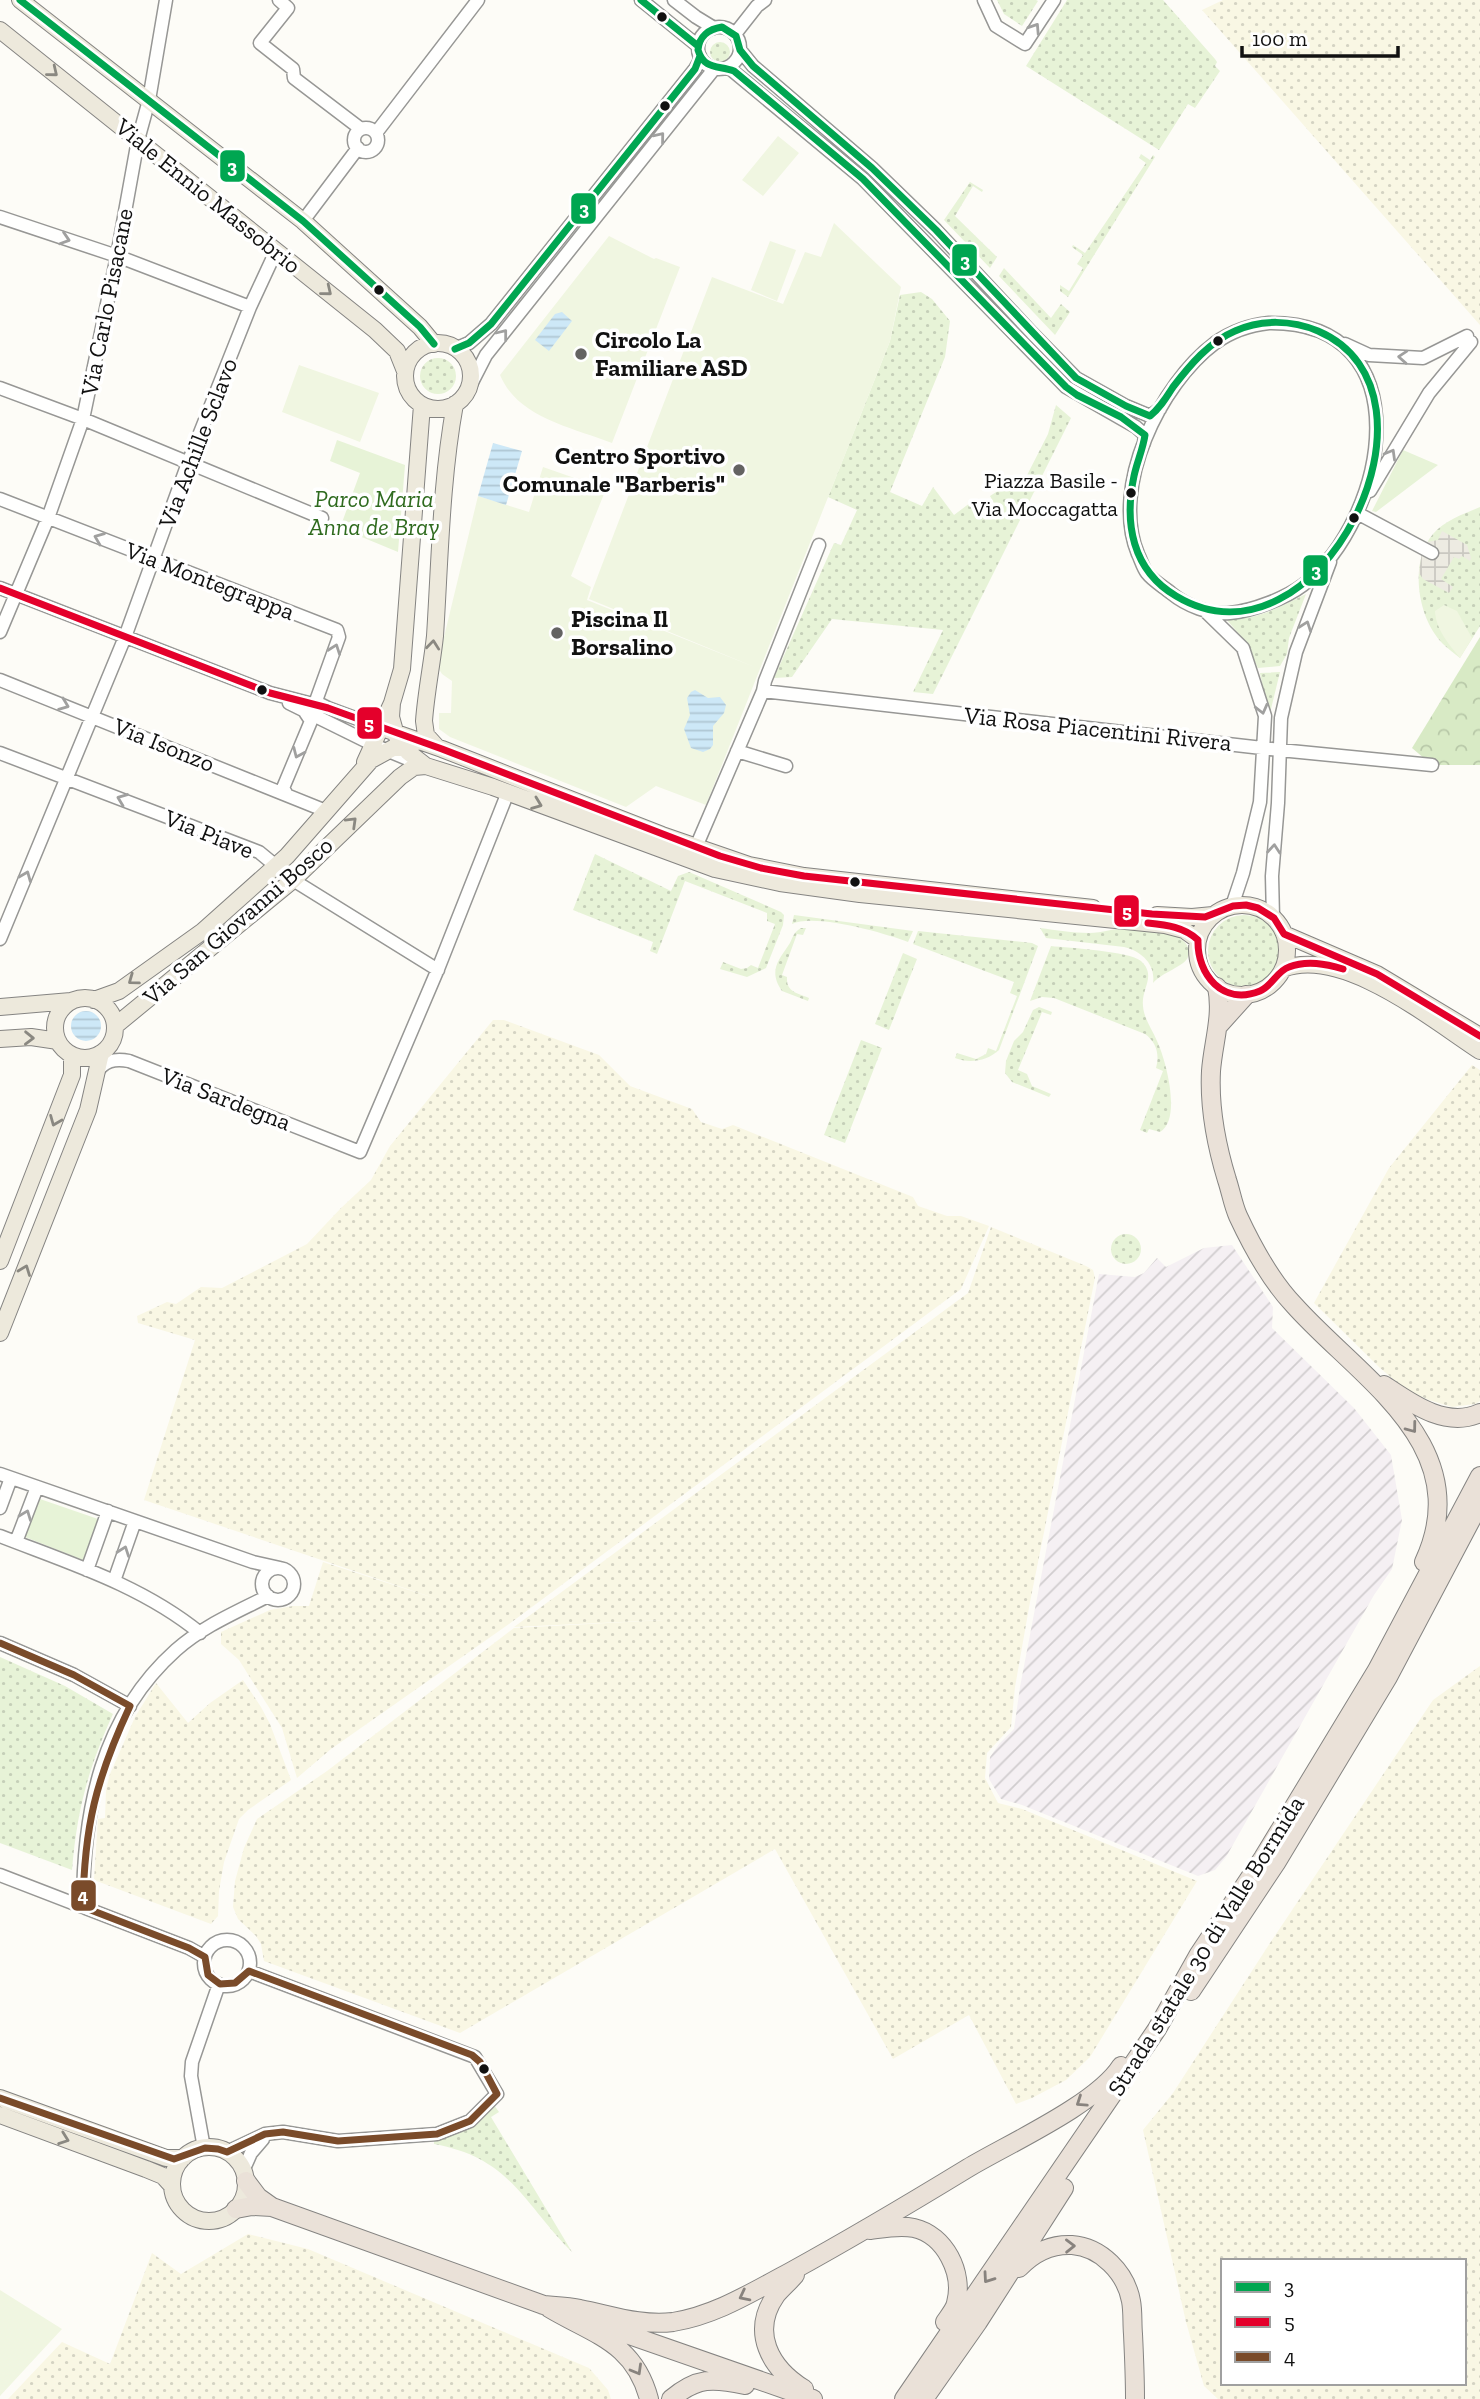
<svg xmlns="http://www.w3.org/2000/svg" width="1480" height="2399" viewBox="0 0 1480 2399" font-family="'Zilla Slab',serif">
	<defs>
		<pattern id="industrial-furrows" width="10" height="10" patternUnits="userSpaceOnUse" patternTransform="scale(1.75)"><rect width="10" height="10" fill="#f5f0f3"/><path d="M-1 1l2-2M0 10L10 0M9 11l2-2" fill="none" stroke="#d1cdcf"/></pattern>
		<pattern id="farmland-dots" width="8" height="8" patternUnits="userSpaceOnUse" patternTransform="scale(1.75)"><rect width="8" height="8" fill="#f9f7e4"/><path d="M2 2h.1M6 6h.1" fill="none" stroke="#d4d3c3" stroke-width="1.8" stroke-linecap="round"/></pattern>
		<pattern id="grass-dots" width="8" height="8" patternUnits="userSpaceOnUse" patternTransform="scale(1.75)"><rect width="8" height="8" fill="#e7f3d7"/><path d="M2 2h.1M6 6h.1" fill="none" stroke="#c5cfb8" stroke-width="1.8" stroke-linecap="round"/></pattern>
		<pattern id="forest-crowns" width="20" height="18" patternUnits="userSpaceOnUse" patternTransform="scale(1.75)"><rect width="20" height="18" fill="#d8eac5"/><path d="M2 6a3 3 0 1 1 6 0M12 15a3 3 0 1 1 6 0" fill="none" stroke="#b8c8a8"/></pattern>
		<pattern id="plaza-grid" width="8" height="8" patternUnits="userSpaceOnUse" patternTransform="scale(1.75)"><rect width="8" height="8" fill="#edebe2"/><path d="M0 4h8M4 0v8" fill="none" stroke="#cac8c1"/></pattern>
		<pattern id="water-rules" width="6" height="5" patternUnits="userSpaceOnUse" patternTransform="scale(1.75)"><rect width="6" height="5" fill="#cde8f7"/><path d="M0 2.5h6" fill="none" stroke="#afc6d3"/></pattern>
	</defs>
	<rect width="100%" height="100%" fill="#fdfcf7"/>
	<path fill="url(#industrial-furrows)" d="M1232,1245L1273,1307L1272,1328L1354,1408L1391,1455L1402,1520L1392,1569L1374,1595L1226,1857L1215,1870L1198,1876L1022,1805L1001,1799L989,1779L990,1757L999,1744L1014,1729L1020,1687L1099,1274L1135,1277L1144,1273L1157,1258L1166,1267L1204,1248Z"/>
	<path fill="url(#farmland-dots)" fill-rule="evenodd" d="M1223,0H1480V325L1202,10Z
		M493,1020H504L599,1055L630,1086L692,1109L701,1122L722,1129L733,1125L913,1197L918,1206L947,1216H961L989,1226L961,1289L509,1624L331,1749L297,1778L282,1728L239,1660L221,1644V1632L270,1610L293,1606H309L323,1562L443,1601L144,1500L195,1340L138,1323L137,1316L167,1302L176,1304L201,1287L222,1288L307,1244L341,1208L371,1180L390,1146Z
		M1472,1065L1480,1070V1401L1475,1404L1452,1407L1429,1400L1405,1389L1380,1368L1314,1303L1389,1168Z
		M991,1227L1086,1266L1093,1270L1095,1278L1030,1602L1015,1687L1011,1727L987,1753L985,1778L998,1803L1022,1809L1197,1881L1090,2057L1066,2080L1032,2098L1016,2104L969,2015L893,2059L775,1849L460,2033L264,1961L261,1944L256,1936L238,1919L233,1907L235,1881L244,1848L257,1819L327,1771L514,1628L664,1620L514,1627L968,1293Z
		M1480,1666V2399H1218L1204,2386L1186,2322L1143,2130L1173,2093L1270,1943L1433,1700ZM1223,2261H1464V2383H1223Z
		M243,1680L261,1707L270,1724L291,1780L248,1810L239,1819L224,1862L219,1891L218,1916L211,1924L94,1880L98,1819L105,1818L106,1790L110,1774L135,1717L156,1683L188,1723L210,1703Z
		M248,2234L308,2249L589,2368L608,2390L611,2399H8L62,2342L110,2364L152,2253L181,2274Z"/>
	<path fill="url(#grass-dots)" d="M997,0H1036L1038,1L1022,26L1004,14Z
		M1067,0H1163L1215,59L1217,62L1215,66L1220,71L1195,108L1188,104L1159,150L1026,66Z
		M710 52a10 10 0 1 1 20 0a10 10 0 1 1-20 0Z
		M1141,154L1150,160L1153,155L1155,157L1068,297L1060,291V285L1069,291L1083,268L1077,264L1083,255L1072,247L1073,245L1085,253L1146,163L1139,158Z
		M970,182L983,190L982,192L973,186L955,216L997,257L990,268L944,220Z
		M1004,268L1051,318L1061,304L1070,312L1055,335L999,276Z
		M921,292L932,299L950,321L945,357L890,492L922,506L933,487L954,515L970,503L978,514L994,503L990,496L1010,483L1021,487L1048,434L1056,405L1071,418L933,694L913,692L943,630L832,619L792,677L774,678L834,543L841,545L857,510L828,497L890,341L900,295Z
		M420 376a18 18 0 1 1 36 0a18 18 0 1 1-36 0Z
		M1480,507V626L1460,658C1454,653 1448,649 1443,644C1417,618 1409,562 1433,534C1445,520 1464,514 1480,507Z
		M1306,594L1289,638L1287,654L1280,666L1258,668L1245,641L1226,619C1255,621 1282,606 1306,594Z
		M1280,672L1269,717L1260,673Z
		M595,854L671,891L678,876L689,872L781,912L784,915L783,925L766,968L747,977L720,969L723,962L741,969L747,968L751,965L758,968L775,924L767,921V913L685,881L657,954L650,951L653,942L573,910Z
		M794,915L913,931L908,942C885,933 814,913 792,924Z
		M1208 951a36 36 0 1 1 72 0a36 36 0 1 1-72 0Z
		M801,928H806L803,935L797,934L782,975L787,977C786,992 797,993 809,998L808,1001L782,991C769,972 777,962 788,946C793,939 792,933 801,928Z
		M1040,928C1056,930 1073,933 1089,933C1102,933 1115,928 1127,928C1144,928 1196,931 1188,957C1185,966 1161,973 1153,983C1156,964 1141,951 1124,947L1046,938Z
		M918,931L1032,943L1038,946L999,1050C987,1061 970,1064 955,1058L957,1053L976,1059L986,1054L988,1048L996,1051L1017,996L1010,993L1014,982L913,944Z
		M1051,946C1069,948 1129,951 1141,961C1157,976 1141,988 1143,1006C1144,1019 1152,1029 1157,1041C1166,1060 1182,1119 1160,1132L1149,1129L1147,1133L1140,1130L1163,1071L1156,1068C1160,1054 1156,1042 1145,1034L1054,998L1042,997L1030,1001Z
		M903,953L917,959L889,1030L875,1024Z
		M1039,1007L1052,1012L1051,1015L1042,1012L1018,1070L1027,1074L1032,1086L1051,1094L1049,1097L1012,1082L1005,1073L1006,1061L1014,1041L1023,1032L1033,1010Z
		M861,1040L882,1048L845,1143L824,1135Z
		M1111 1249a15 15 0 1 1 30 0a15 15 0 1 1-30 0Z
		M0,1657L65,1686L113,1714C88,1769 77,1810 72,1870L0,1843Z
		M494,2105L499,2112L491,2117L572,2252C523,2203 511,2158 434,2144V2138Z"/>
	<path fill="url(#forest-crowns)" d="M1480,637V765H1432L1412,748Z"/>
	<path fill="#e7f3d7" d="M337,440L405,465L398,552L340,528L360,473L330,461Z
		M1403,450L1438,465L1376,512L1372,511Z
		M40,1499L98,1519L83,1560L25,1537Z"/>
	<path fill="#f0f6e1" d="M778,136L799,153L763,196L742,180Z
		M834,223L901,287L890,341L706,805L656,786L626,807L450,737L439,729V713H451L452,681L442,674L437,666L478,496L529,512L543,467L606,489L571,576L591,587L587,600L757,668L589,599L712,277L783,304L805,252L821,257Z
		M609,236L654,259L656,258L680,267L612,443C572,427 518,418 500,375Z
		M770,241L796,250L777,301L751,290Z
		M299,365L379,393L360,442L282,412Z
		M1444,605L1457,611L1472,638L1460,658C1449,644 1436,630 1435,611Z
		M0,2290L62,2329L0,2396Z"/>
	<path fill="url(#plaza-grid)" d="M1442,531L1467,545L1471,558L1470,561L1462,556L1459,559L1454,557L1441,579L1453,587L1449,593L1423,579L1419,573L1422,551L1427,542L1438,540Z"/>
	<path fill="url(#water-rules)" d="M562,312L572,321L549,351L535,340L555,314Z
		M493,443L522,451L506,505L478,496Z
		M695,690L708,698L720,697L726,705L724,713L713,726V745L710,749L703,752L691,748L684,729L690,715L687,698L691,692Z
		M71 1026a15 15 0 1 1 30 0a15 15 0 1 1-30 0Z"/>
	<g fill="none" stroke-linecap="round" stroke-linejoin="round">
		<defs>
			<path id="minor" d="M279,0L288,8L260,43L293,69L294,78L361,129
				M641,0L698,46
				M674,0L696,17L714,28
				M984,0L996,26L1025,44L1054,0
				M698 48a21 21 0 1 1 42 0a21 21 0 1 1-42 0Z
				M735,34L757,6L765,0
				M740,50L753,66L872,168L936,230L1032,333L1076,378L1126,406L1150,416L1160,409
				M728,67L863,179L1066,387L1136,427L1145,435L1144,443
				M354 140a12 12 0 1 1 24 0a12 12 0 1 1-24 0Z
				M376,133L478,0
				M0,217L117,256L250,307
				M303,221L358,148
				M1269,323C1424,321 1389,518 1303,585C1286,598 1252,611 1230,613C1210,615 1187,606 1171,593C1164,587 1153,581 1147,573C1143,568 1141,560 1138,554C1110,487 1160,384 1215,343C1232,331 1249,325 1269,323Z
				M1345,344L1369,355L1423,358L1467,336
				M455,349L469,343L491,324L695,69L699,62L700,56
				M0,388L83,419L322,518
				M467,392L486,355L714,69
				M1370,491L1429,393L1471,342
				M0,499L337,630L339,637L317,698L318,703L328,708
				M1357,513L1432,553
				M0,588L270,693L328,708L382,728
				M1205,611L1243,648L1265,716L1260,802L1243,873L1232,906
				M0,632L48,518L83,419L117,256L138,140L149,100L166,0
				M0,680L326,811
				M763,691L1280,750L1432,765
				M289,703L374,745L415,762
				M737,751L786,766
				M0,753L259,852L293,880L438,970
				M287,795L283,788L311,721L305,712
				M696,847L763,691L765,681L819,545
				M1273,918L1272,876L1278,803L1281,718L1296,652L1330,562
				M0,939L125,637L188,463L250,307L276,251
				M96,1073C104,1061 114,1058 129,1061L360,1152L438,969L508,792
				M0,1474L253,1562L280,1568
				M0,1508L11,1478
				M0,1536C69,1563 141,1585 200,1633
				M16,1542L37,1487
				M262 1584a16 16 0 1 1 32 0a16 16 0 1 1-32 0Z
				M87,1570L108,1511
				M114,1581L135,1521
				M0,1643L74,1675L130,1706
				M0,1875L189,1948L205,1957
				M83,1907C83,1811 101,1717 176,1650C203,1626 237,1612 268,1596
				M204 1963a23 23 0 1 1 46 0a23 23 0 1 1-46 0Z
				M204,2148L191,2076L192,2062L219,1984
				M227,2152L265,2134L283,2132L338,2141L437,2134L470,2121L497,2094L475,2057L249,1971
				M243,2171L251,2153L263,2139"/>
			<path id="major" d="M20,0L303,221L420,327L434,344
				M0,30L375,330L397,351L405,371
				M405 376a33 33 0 1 1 66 0a33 33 0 1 1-66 0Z
				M392,703L391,717L396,735L408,752L426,766L493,787L715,869L780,883L860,894L1165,925L1184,930L1198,940
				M382,728L442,749L662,835L749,865L804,876L1093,908
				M436,746L426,735L424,721C426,693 432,664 435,636C440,558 441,481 455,404
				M365,762L392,703L402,669L422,405
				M1197 950a45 45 0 1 1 90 0a45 45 0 1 1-90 0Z
				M1157,915L1192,917L1213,915
				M1284,934L1377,974L1480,1036
				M1283,969C1342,946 1431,1019 1480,1051
				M55 1028a30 30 0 1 1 60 0a30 30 0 1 1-60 0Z
				M94,1000L119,991L203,931L287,856L371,760L393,748L412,745
				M0,1007L71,1001
				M115,1026L293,880L400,777L414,767L426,766
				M0,1039L31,1037L58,1041
				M0,1261L72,1075V1056
				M0,1333L88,1110L101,1053
				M0,2098L166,2158H183
				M0,2115L146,2169L163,2176L172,2186
				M172 2184a37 37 0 1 1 74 0a37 37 0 1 1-74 0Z"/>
			<path id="highway" d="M1217,987C1223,1016 1213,1043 1211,1071C1209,1109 1216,1144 1227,1180C1231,1192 1233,1205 1238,1216C1252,1246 1271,1281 1294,1305C1360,1379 1478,1445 1424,1562
				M1219,1025L1246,995
				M1384,1385C1411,1403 1446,1429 1480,1413
				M1191,1991L1276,1863L1388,1677L1480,1503
				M246,2181L258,2197L272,2207L552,2308
				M236,2209L252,2206L272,2207
				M870,2230C885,2228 900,2225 914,2228C945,2235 964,2273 956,2303C955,2309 949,2316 945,2322
				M1019,2268C1034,2252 1051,2244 1072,2245C1101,2247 1126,2273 1131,2301C1133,2311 1132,2323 1133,2334C1134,2355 1135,2377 1135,2399
				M795,2275C789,2282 782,2288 776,2295C750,2332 770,2368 804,2389
				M543,2305C555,2306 568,2306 580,2309C611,2315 641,2326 673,2322C716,2315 752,2292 790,2272C850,2239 909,2204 968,2168C1008,2144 1097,2104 1121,2066
				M549,2308C594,2335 634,2342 649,2399
				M592,2322L813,2399
				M671,2399C697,2377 713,2378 745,2385
				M904,2399L1157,2029L1199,1954L1263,1858L1377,1670L1480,1476
				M924,2399L978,2322L1064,2188"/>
		</defs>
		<use href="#minor" stroke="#979795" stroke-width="15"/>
		<use href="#major" stroke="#858482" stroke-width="18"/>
		<use href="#highway" stroke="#858482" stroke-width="20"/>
		<use href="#minor" stroke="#fffffe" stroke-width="12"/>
		<use href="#major" stroke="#ede9dc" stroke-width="16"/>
		<use href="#highway" stroke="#eae1d8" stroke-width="18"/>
		<defs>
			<path id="bus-1" d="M20,0L303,221L420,327L434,344
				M641,0L698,46
				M722,27L736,36L740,50L753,66L872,168L936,230L1076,378L1126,406L1150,416C1160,408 1166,398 1173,387C1190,365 1209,342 1235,331C1261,319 1292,320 1318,331C1461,392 1319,682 1176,596C1132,570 1124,523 1134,476C1137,462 1143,449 1145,435L1121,417L1077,395L1066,387L863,179L734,71C718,65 704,70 698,50C699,36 709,29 722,27Z
				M455,349L469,343L491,324L695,69L700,56"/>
			<path id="bus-2" d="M0,588L270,693L328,708L442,749L720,856L761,868L804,876L1152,914L1205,917L1233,906L1246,905L1258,908L1274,918L1284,934L1377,974L1480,1036
				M1148,923C1167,925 1184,927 1198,940C1197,975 1223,1006 1260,991C1272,986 1277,971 1289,967C1307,960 1326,964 1343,969"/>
			<path id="bus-3" d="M0,1643L74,1675L130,1706C96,1779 84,1827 83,1907L189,1948L205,1957L208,1975L220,1984L235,1983L249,1971L472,2055L480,2062L497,2094L470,2121L437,2134L338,2141L283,2132L265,2134L227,2152L218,2149L205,2148L174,2159L0,2098"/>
		</defs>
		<use href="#bus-1" stroke="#fff" stroke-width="12"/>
		<use href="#bus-2" stroke="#fff" stroke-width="12"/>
		<use href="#bus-3" stroke="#fff" stroke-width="12"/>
		<use href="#bus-1" stroke="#00a651" stroke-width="7"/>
		<use href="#bus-2" stroke="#e4002b" stroke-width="7"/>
		<use href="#bus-3" stroke="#7a4b2a" stroke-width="7"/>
	</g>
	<defs><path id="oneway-chevron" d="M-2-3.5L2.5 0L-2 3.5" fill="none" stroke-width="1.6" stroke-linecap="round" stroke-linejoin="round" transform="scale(1.75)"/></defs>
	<g stroke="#a0a09f">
		<use href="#oneway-chevron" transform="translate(1035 28) rotate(-57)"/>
		<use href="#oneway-chevron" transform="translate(660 137) rotate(-51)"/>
		<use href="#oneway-chevron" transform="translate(65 239) rotate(18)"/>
		<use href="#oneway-chevron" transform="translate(503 334) rotate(-52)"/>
		<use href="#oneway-chevron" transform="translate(1403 357) rotate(-176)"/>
		<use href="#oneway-chevron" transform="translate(1391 454) rotate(-60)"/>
		<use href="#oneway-chevron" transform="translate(99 538) rotate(-158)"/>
		<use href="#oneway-chevron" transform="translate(1306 626) rotate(-70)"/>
		<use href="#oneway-chevron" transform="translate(335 649) rotate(-70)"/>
		<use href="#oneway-chevron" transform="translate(64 705) rotate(21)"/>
		<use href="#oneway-chevron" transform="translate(1262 709) rotate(76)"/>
		<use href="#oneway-chevron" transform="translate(298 753) rotate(114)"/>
		<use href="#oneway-chevron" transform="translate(122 799) rotate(-159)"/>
		<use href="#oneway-chevron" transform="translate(1274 849) rotate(-85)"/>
		<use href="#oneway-chevron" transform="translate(26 876) rotate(-68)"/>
		<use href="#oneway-chevron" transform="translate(26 1515) rotate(-69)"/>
		<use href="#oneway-chevron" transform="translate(124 1551) rotate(-70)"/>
	</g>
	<g stroke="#8a8881">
		<use href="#oneway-chevron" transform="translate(53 72) rotate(39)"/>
		<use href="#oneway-chevron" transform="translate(327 291) rotate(39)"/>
		<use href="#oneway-chevron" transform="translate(433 645) rotate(-84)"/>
		<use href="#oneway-chevron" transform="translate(537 804) rotate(21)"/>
		<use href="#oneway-chevron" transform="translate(352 822) rotate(-44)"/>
		<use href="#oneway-chevron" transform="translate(133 980) rotate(144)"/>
		<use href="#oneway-chevron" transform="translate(29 1038) rotate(1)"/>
		<use href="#oneway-chevron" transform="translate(55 1121) rotate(112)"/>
		<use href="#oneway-chevron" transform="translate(25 1270) rotate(-69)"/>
		<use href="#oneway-chevron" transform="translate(64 2139) rotate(20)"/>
	</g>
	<g stroke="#88837e">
		<use href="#oneway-chevron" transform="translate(1412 1428) rotate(53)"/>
		<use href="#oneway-chevron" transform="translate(1081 2102) rotate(146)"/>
		<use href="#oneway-chevron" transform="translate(1070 2246) rotate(-1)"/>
		<use href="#oneway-chevron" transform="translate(988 2278) rotate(125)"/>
		<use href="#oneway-chevron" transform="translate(744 2296) rotate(153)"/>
		<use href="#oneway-chevron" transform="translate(637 2370) rotate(60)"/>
	</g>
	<g fill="#111" stroke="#fff" stroke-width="2.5">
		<circle cx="662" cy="17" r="6"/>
		<circle cx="665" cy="106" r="6"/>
		<circle cx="379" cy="290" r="6"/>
		<circle cx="1218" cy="341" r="6"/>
		<circle cx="1131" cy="493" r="6"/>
		<circle cx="1354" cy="518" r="6"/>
		<circle cx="262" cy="690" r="6"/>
		<circle cx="855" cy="882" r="6"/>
		<circle cx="484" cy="2069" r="6"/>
	</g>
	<g fill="#646362" stroke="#fff" stroke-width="2.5">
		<circle cx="581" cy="354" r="7"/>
		<circle cx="739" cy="470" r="7"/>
		<circle cx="557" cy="633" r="7"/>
	</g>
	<g text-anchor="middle" stroke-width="7" stroke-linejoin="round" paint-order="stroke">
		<g font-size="22" fill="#111" stroke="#fff" text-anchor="end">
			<text x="1118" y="488">Piazza Basile -<tspan x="1118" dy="28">Via Moccagatta</tspan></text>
		</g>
		<g font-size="24" fill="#111" stroke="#fff">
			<text transform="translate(208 196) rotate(39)" y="8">Viale Ennio Massobrio</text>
			<text transform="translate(107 302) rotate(-79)" y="8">Via Carlo Pisacane</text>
			<text transform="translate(198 443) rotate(-69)" y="8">Via Achille Sclavo</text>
			<text transform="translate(210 581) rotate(21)" y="8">Via Montegrappa</text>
			<text transform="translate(1098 729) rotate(6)" y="8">Via Rosa Piacentini Rivera</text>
			<text transform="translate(164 745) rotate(22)" y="8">Via Isonzo</text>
			<text transform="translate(209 834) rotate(22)" y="8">Via Piave</text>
			<text transform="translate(238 921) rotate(-41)" y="8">Via San Giovanni Bosco</text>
			<text transform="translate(226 1099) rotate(21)" y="8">Via Sardegna</text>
			<text transform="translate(1206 1946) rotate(-58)" y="8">Strada statale 30 di Valle Bormida</text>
		</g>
		<g font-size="24" font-weight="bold" fill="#111" stroke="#fff" text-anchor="start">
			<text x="595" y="348">Circolo La<tspan x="595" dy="28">Familiare ASD</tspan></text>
			<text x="725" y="464" text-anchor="end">Centro Sportivo<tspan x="725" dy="28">Comunale "Barberis"</tspan></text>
			<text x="571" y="627">Piscina Il<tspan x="571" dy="28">Borsalino</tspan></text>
		</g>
		<g font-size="24" font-style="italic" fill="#2f6b1f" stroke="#fff">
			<text x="374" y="507">Parco Maria<tspan x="374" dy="28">Anna de Bray</tspan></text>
		</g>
	</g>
	<g stroke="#fff" stroke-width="2.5">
		<rect x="219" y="149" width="27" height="34" rx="7" fill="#00a651"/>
		<rect x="570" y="192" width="27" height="33" rx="7" fill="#00a651"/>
		<rect x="951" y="243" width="27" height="34" rx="7" fill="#00a651"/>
		<rect x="1302" y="554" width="27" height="33" rx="7" fill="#00a651"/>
		<rect x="356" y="706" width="27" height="34" rx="7" fill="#e4002b"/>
		<rect x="1113" y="894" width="27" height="34" rx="7" fill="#e4002b"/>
		<rect x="70" y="1879" width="27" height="33" rx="7" fill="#7a4b2a"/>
	</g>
	<g font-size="19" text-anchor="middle" font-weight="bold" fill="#fff">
		<text x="232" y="173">3</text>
		<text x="584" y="215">3</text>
		<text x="965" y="267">3</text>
		<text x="1316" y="577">3</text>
		<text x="369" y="730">5</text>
		<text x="1127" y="918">5</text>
		<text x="83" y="1902">4</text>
	</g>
	<rect x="1221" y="2259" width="245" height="126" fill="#ffffff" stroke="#a0a0a0" stroke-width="2"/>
	<rect x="1235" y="2282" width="35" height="10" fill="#00a651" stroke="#a0a0a0" stroke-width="2"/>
	<text x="1284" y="2294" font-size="21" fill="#111111">3</text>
	<rect x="1235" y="2317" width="35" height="10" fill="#e4002b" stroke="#a0a0a0" stroke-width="2"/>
	<text x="1284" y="2329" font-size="21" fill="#111111">5</text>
	<rect x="1235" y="2352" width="35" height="10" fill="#7a4b2a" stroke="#a0a0a0" stroke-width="2"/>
	<text x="1284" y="2364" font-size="21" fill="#111111">4</text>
	<path d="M1242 46v10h156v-10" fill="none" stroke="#111111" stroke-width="3.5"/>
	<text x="1252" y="46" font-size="21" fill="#111111" stroke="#ffffff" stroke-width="5" paint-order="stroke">100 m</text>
</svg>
